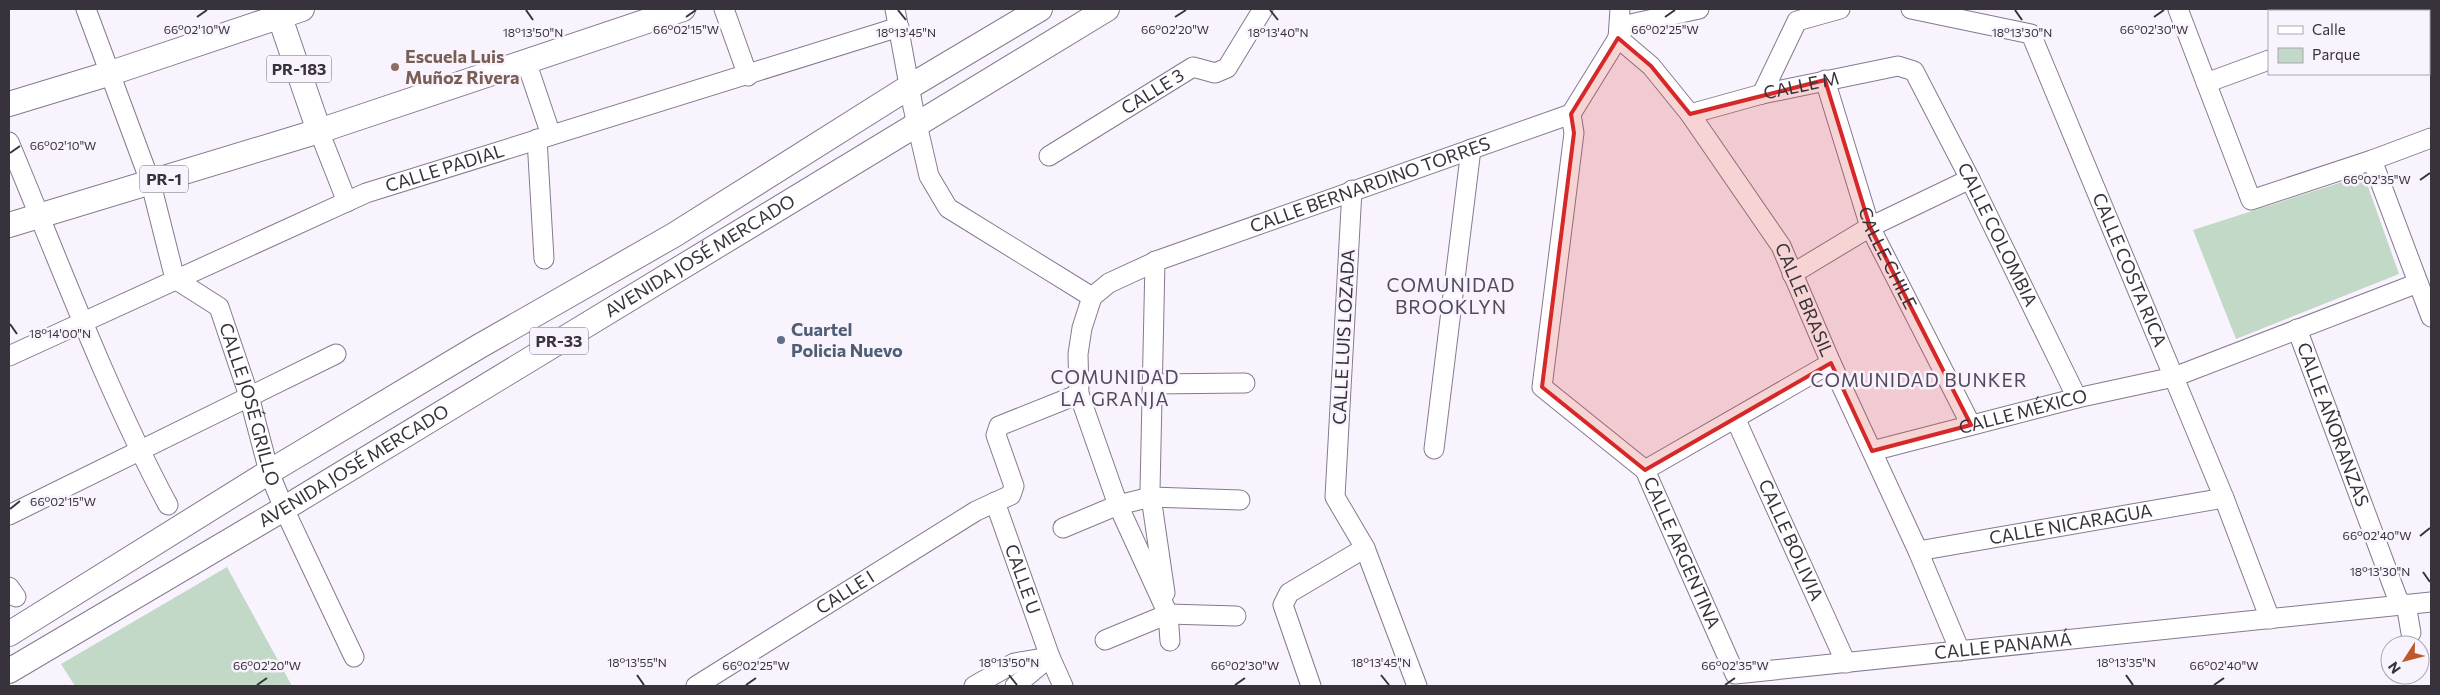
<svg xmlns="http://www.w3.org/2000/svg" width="2440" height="695" viewBox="0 0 2440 695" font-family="Commissioner,sans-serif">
	<rect width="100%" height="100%" fill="#f9f3fd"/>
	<path fill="#c1d9c6" d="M2364,175L2399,274L2236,339L2193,230Z
		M227,567L292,686H75L61,664Z"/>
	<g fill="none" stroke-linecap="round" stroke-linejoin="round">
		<defs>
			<g id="minor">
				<path id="s1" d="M86,9L151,184L175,279L219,307L249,396L269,472L285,511L354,657"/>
				<path d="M724,9L748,76"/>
				<path d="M895,9L913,107L929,176L948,208L1092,297"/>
				<path id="s2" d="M1911,9L2031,34L2224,498L2270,619"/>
				<path d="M2178,9L2251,200L2372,160L2431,138"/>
				<path d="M2315,9L2316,11"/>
				<path id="s3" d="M1618,38L1651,66L1690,114L1781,246L1831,363L1918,551L1960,651"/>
				<path d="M1618,38L1620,9"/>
				<path d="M526,61L551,135"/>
				<path id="s4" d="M1825,80L1870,227L1971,425"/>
				<path d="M2206,83L2269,60"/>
				<path d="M1762,94L1797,21L1840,9"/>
				<path id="s5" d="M1571,114L1574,133L1542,387L1645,470L1735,674L2431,602"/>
				<path id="s6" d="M1690,114L1762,94L1898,66L1914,71L1970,179L2077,398"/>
				<path d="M319,131L347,202"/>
				<path d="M537,139L544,259"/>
				<path d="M9,142C60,264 106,389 168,505"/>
				<path id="s7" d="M1049,156L1193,67L1215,73L1227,68L1263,9"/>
				<path d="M2372,160L2431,317"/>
				<path d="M1352,190L1335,497L1365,548L1417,686"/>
				<path d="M1155,261L1150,490L1165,593"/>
				<path d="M1792,274L1870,227L1970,179"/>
				<path id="s8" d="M1092,297L1109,283L1159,260L1571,114L1626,25L1699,9"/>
				<path d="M1092,297L1082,328L1078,354L1079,394L1118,505L1168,614L1170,641"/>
				<path id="s9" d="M2297,329L2400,605"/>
				<path id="s10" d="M9,356L366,193L899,27"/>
				<path d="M1152,384L1245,383"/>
				<path id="s11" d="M1736,420L1846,663"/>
				<path d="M1434,449L1471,149"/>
				<path id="s12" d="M1872,451L2077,398L2174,377L2418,283"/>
				<path d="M1645,470L1831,363"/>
				<path id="s13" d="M995,502L1050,657L1063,686"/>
				<path d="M9,515L336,354"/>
				<path d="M1063,528L1118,505L1151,497L1240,500"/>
				<path id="s14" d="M1918,551L2224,498"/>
				<path d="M9,587L16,597"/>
				<path d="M2406,604L2411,633"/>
				<path d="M1105,640L1168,614L1236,616"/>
				<path id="s15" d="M696,686L976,511L1011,495L1014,486L996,435L999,426L1079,394"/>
				<path d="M974,686L1014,663L1050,657"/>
				<path d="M1015,686L1050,657"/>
				<path d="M1311,686L1283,605L1289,593L1365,548"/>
			</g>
			<g id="major">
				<path d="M277,9L319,131"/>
				<path d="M9,104L111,73L302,9"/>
				<path d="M9,225L319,131L683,9"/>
				<path d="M9,634L269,472L478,347L674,235L909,87L1040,9"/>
				<path id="s16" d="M9,671L285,508L1107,9"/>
			</g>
		</defs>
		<use href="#minor" stroke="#857990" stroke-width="21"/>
		<use href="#major" stroke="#857990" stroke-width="26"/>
		<use href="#minor" stroke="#fff" stroke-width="19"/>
		<use href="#major" stroke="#fff" stroke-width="24"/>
	</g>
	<path fill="#d62828" fill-opacity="0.2" stroke="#d62828" stroke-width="4" stroke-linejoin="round" d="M1618,38L1651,66L1690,114L1825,80L1870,227L1971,425L1872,451L1831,363L1645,470L1542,387L1574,133L1571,114Z"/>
	<path fill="none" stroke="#38323c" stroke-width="2" d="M526,10L533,20M898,10L906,20M1270,10L1278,20M2015,10L2022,20M197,17L207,10M686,17L696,10M1175,17L1186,10M1665,17L1675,10M2154,17L2164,10M10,153L20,146M2420,180L2430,173M10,324L17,334M10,509L20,501M2420,536L2430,528M2423,572L2430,582M637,675L644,685M1009,675L1017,685M1381,675L1389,685M2126,675L2133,685M257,685L267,678M746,685L756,678M1235,685L1245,678M1725,685L1735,678M2214,685L2224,678"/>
	<circle fill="#8d6e63" stroke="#f9f3fd" stroke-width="2" cx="395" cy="67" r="5"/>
	<circle fill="#5c6f8a" stroke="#f9f3fd" stroke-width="2" cx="781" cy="340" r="5"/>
	<g text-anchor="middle" stroke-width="5" stroke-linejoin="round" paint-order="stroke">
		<g fill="#f9f3fd" stroke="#726c76" stroke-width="1">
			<rect x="266.5" y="55.5" width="65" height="27" rx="4"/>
			<rect x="140" y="165.5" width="48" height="27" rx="4"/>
			<rect x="530" y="327.5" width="58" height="27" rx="4"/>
		</g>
		<g font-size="16" font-weight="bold" fill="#38323c">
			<text x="299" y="75">PR-183</text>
			<text x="164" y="185">PR-1</text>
			<text x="559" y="347">PR-33</text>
		</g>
		<g font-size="18" font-weight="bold" fill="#785e54" stroke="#f9f3fd" text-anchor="start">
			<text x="405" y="63">Escuela Luis<tspan x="405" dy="21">Muñoz Rivera</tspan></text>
		</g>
		<g font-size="18" fill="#38323c" stroke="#f9f3fd">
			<text dy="6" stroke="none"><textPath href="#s6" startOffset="115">CALLE M</textPath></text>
			<text dy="6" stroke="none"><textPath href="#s7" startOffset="122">CALLE 3</textPath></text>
			<text dy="6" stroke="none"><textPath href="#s10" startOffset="475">CALLE PADIAL</textPath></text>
			<text dy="6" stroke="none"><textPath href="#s8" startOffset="301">CALLE BERNARDINO TORRES</textPath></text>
			<text dy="6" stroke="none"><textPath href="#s6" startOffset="414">CALLE COLOMBIA</textPath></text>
			<text dy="6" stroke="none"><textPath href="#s16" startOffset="806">AVENIDA JOSÉ MERCADO</textPath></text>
			<text dy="6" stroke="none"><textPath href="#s4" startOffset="189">CALLE CHILE</textPath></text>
			<text dy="6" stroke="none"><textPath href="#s2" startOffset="378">CALLE COSTA RICA</textPath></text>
			<text dy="6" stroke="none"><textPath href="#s3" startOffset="324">CALLE BRASIL</textPath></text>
			<text transform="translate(1344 337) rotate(-87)" y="6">CALLE LUIS LOZADA</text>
			<text dy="6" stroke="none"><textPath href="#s1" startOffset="439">CALLE JOSÉ GRILLO</textPath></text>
			<text dy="6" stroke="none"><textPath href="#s12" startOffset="156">CALLE MÉXICO</textPath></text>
			<text dy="6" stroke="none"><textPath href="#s9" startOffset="102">CALLE AÑORANZAS</textPath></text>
			<text dy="6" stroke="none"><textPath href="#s16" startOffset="401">AVENIDA JOSÉ MERCADO</textPath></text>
			<text dy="6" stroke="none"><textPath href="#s14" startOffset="155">CALLE NICARAGUA</textPath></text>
			<text dy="6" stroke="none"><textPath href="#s11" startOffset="132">CALLE BOLIVIA</textPath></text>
			<text dy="6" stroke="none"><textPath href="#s5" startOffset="498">CALLE ARGENTINA</textPath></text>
			<text dy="6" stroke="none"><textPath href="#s13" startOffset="82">CALLE U</textPath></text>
			<text dy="6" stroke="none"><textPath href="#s15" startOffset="176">CALLE I</textPath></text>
			<text dy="6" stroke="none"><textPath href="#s5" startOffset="900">CALLE PANAMÁ</textPath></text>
		</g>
		<g font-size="18" font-weight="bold" fill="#4e5e75" stroke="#f9f3fd" text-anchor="start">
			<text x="791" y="336">Cuartel<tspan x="791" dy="21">Policia Nuevo</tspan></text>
		</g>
		<g font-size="19" letter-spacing="1" fill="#54495e" stroke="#f9f3fd">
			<text x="1451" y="292">COMUNIDAD<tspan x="1451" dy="22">BROOKLYN</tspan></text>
			<text x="1115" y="384">COMUNIDAD<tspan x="1115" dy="22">LA GRANJA</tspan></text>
			<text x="1919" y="387">COMUNIDAD BUNKER</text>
		</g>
	</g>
	<g font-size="12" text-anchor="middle" fill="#38323c" stroke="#f9f3fd" stroke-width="5" stroke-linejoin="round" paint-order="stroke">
		<text x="197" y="34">66°02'10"W</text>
		<text x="686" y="34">66°02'15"W</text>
		<text x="1175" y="34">66°02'20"W</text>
		<text x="1665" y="34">66°02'25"W</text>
		<text x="2154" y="34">66°02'30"W</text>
		<text x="533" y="37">18°13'50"N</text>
		<text x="906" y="37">18°13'45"N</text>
		<text x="1278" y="37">18°13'40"N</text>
		<text x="2022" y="37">18°13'30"N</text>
		<text x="63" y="150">66°02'10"W</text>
		<text x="2377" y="184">66°02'35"W</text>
		<text x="60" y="338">18°14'00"N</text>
		<text x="63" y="506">66°02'15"W</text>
		<text x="2377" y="540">66°02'40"W</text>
		<text x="2380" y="576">18°13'30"N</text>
		<text x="637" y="667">18°13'55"N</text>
		<text x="1009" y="667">18°13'50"N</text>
		<text x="1381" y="667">18°13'45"N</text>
		<text x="2126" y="667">18°13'35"N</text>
		<text x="267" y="670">66°02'20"W</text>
		<text x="756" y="670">66°02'25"W</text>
		<text x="1245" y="670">66°02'30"W</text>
		<text x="1735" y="670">66°02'35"W</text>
		<text x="2224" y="670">66°02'40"W</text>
	</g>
	<rect width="2440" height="695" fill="none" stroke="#38323c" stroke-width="20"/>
	<rect x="2268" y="10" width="162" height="65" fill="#f9f3fd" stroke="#aca6b0"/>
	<rect x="2278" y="26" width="25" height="8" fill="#ffffff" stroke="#aca6b0"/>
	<text x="2312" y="35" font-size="15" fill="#38323c">Calle</text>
	<rect x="2278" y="48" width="25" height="15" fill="#c1d9c6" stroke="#aca6b0"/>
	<text x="2312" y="60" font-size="15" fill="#38323c">Parque</text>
	<g transform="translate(2405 660) rotate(234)"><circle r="24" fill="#f9f3fd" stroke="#aca6b0"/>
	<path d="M0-4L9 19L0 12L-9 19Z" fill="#be5929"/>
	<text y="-8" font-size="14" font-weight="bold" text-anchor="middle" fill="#38323c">N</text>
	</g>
</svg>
